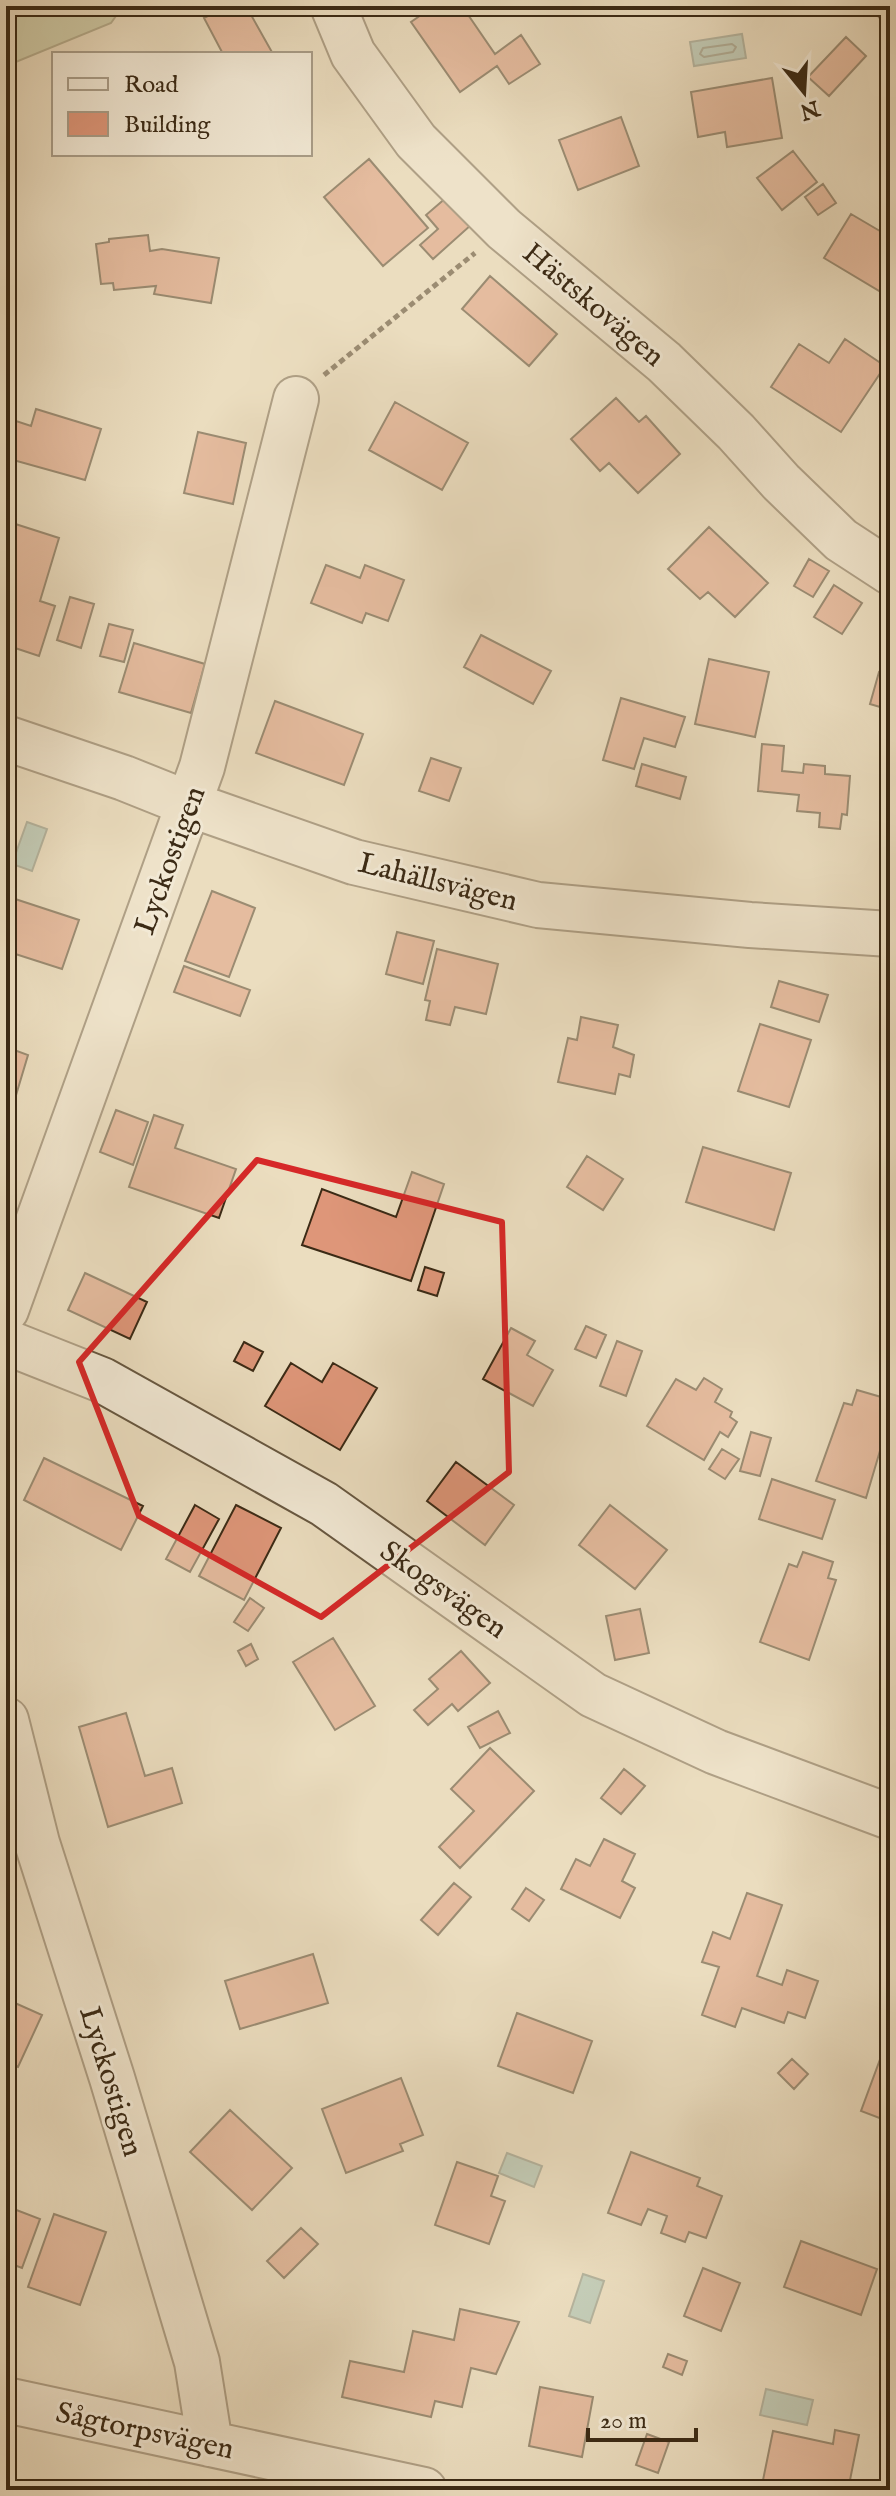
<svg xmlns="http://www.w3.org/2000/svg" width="896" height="2496" viewBox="0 0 896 2496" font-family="'IM FELL English',serif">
	<rect width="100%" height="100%" fill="#ebddbf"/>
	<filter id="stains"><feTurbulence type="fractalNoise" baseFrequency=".0025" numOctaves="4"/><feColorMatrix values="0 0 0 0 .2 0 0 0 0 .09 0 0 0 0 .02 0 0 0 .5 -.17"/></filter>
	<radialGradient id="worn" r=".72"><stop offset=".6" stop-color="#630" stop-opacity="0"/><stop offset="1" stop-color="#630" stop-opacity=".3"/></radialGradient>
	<path fill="#b5c294" stroke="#787654" stroke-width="2" d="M6,6H123L111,23L6,66Z"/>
	<path fill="#98bcb1" stroke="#738273" stroke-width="2" d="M742,34L746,58L694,66L690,42Z
		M27,822L47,829L32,871L12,864Z
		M507,2153L542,2166L534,2187L499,2173Z
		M583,2274L604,2281L590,2323L569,2316Z
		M766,2389L813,2400L807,2425L760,2415Z"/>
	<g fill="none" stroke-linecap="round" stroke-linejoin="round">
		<path stroke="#6a7363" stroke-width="2" d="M732,44L736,47L733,52L704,57L700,54L703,48Z"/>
	</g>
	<path fill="#de9679" stroke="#3b2a15" stroke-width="2" d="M226,6H246L273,54H223L204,18Z
		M434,6H462L495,54L521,35L540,64L509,84L497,66L460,92L411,22Z
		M890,6V32L878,16Z
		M846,37L866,56L829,96L808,77Z
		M772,78L782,138L727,147L725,132L698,137L691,92Z
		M621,117L639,166L578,190L559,140Z
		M793,151L817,182L782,210L757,178Z
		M369,159L428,228L383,266L324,197Z
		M823,184L836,203L818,215L805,197Z
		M447,197L471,225L433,259L420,245L438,229L426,215Z
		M851,214L890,237V288L886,295L824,258Z
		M148,235L150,251L162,249L219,258L211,303L154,294L156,286L114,290L113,283L101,284L96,244L109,242V239Z
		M490,276L557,334L529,366L462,309Z
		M845,339L885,366L841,432L771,387L799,344L829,363Z
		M616,398L639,422L646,416L680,454L638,493L609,463L600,471L571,439Z
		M395,402L468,443L442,490L369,450Z
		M36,409L101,429L85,480L6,458V443L13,420L31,426Z
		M198,432L246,443L233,504L184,493Z
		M6,521L59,538L40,601L55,606L39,656L6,645Z
		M709,527L768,583L735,617L708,592L700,599L668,569Z
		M809,559L829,571L813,597L794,586Z
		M326,565L360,578L365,565L404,580L388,621L366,613L362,623L311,603Z
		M834,585L862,603L842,634L814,617Z
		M70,597L94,604L81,648L57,640Z
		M109,624L133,630L124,662L100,656Z
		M481,635L551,671L533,704L464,667Z
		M134,643L205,664L191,713L119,692Z
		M709,659L769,672L755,737L695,724Z
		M879,672L890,676V710L870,704Z
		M621,698L685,717L675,747L644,738L634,769L603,760Z
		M275,701L363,734L344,785L256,753Z
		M762,744L784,746L782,771L803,773L804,764L825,766V774L850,776L847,815L842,814L840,829L819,827L820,813L797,811L799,795L758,791Z
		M431,758L461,768L449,801L419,791Z
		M642,764L686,777L680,799L636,786Z
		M212,891L255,908L229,977L185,961Z
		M6,896L79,920L62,969L6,951Z
		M397,932L434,941L423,984L386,974Z
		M437,949L498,964L486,1014L455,1007L450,1025L426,1020L430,1001L425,1000Z
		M184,966L250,990L240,1016L174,992Z
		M779,981L828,995L819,1022L771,1007Z
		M581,1017L618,1025L613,1047L634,1055L630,1077L619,1074L615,1094L558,1082L568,1038L577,1040Z
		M760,1024L811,1040L789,1107L738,1091Z
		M6,1047L28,1055L11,1112L6,1110Z
		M116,1110L148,1122L133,1165L100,1152Z
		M154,1115L183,1125L175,1148L236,1169L219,1218L129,1187Z
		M703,1147L791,1173L774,1230L686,1202Z
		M587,1156L623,1179L603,1210L567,1187Z
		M412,1172L444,1184L411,1281L302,1245L322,1189L396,1217Z
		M425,1267L444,1273L437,1296L418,1290Z
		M85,1273L147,1302L130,1339L68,1310Z
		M586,1326L606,1335L596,1358L575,1349Z
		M511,1328L535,1341L527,1355L553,1370L533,1406L483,1379Z
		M617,1341L642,1351L626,1396L600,1386Z
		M244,1342L263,1352L253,1371L234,1361Z
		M291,1363L322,1382L333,1363L377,1388L340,1450L265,1406Z
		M704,1378L722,1389L715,1402L732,1412L730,1417L737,1422L728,1437L720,1432L704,1460L647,1426L676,1379L696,1390Z
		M857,1390L888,1399L882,1415L890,1417L866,1498L816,1481L844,1403L852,1405Z
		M751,1432L771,1438L760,1476L740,1471Z
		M722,1449L739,1459L725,1479L709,1469Z
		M44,1458L143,1506L121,1550L24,1500Z
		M456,1462L514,1505L485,1545L427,1501Z
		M772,1479L835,1500L822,1539L759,1519Z
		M195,1505L219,1519L190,1572L166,1559Z
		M236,1505L281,1528L244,1600L199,1576Z
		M610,1505L667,1550L635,1589L579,1545Z
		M803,1552L833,1562L828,1578L836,1580L809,1660L760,1642L789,1564L797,1567Z
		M250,1598L264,1608L248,1631L234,1622Z
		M640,1609L649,1653L615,1660L606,1616Z
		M333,1638L375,1706L335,1730L293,1662Z
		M251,1644L258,1659L246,1666L238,1651Z
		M461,1651L490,1683L458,1711L452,1704L428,1725L414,1710L438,1689L429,1679Z
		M498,1711L510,1733L480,1748L468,1727Z
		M126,1713L145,1776L172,1768L182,1803L108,1827L79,1727Z
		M490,1748L534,1791L460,1868L439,1847L474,1811L451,1789Z
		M624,1769L645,1786L621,1814L601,1798Z
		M604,1839L635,1854L622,1881L635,1888L620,1918L561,1889L576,1859L590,1866Z
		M454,1883L471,1897L438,1935L421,1920Z
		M526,1888L544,1900L529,1921L512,1909Z
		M747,1893L782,1905L757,1976L782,1985L787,1970L818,1981L805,2018L788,2012L784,2023L742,2008L735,2027L702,2015L719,1967L702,1962L713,1932L730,1939Z
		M313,1954L328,2003L240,2029L225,1981Z
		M6,1999L42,2015L18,2067L6,2062Z
		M517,2013L592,2041L573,2093L498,2066Z
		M882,2054L890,2057V2122L861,2111Z
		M792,2059L808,2074L794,2089L778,2073Z
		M401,2078L423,2135L400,2144L403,2151L346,2173L322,2109Z
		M230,2110L292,2168L252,2210L190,2152Z
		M631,2152L700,2178L697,2186L722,2196L706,2238L689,2232L685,2242L661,2233L667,2216L648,2209L641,2225L608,2213Z
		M457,2162L498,2176L491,2196L505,2201L489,2244L435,2225Z
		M6,2206L40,2219L22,2268L6,2262Z
		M54,2214L106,2232L80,2305L28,2287Z
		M301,2228L318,2244L284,2278L267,2261Z
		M801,2241L877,2269L861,2315L784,2287Z
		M703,2268L740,2283L721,2331L684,2316Z
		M460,2309L519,2322L496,2374L471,2368L462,2407L435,2401L431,2417L342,2397L350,2361L404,2372L413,2331L454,2340Z
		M668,2354L687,2361L682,2375L663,2367Z
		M540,2387L593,2397L582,2457L529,2446Z
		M835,2430L859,2435L848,2490H761L773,2431L833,2444Z
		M647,2434L669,2442L658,2473L636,2465Z"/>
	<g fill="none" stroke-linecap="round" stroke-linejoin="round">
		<defs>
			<path id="minor" d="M333,6L353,54L416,141L504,229L664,362L736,432L781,482L841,540L890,572
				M6,738L124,778L189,804L354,862L538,905L750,925L890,934
				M6,1310L202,767L296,399
				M6,1342L102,1380L324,1504L593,1695L716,1752L890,1817
				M6,1720L37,1843L112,2078L197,2362L210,2444
				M6,2400L424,2490"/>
		</defs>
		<use href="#minor" stroke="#675740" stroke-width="48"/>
		<path stroke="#3b2a15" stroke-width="5" stroke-dasharray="6 4" stroke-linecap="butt" d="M324,375L475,253"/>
		<use href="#minor" stroke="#f2e9d5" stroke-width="44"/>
	</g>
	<path d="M0 0H896V2496H0ZM257,1160L502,1222L509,1472L321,1617L139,1516L79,1362Z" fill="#ebddbf" fill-opacity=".55" fill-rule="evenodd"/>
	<path fill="none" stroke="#d62828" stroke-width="6" stroke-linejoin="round" d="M257,1160L502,1222L509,1472L321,1617L139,1516L79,1362Z"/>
	<g text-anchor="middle" stroke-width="6" stroke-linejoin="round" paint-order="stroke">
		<g font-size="30" fill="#3b2a15" stroke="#f2e9d5">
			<text transform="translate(594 304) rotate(40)" y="10">Hästskovägen</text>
			<text transform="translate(169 860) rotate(-70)" y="10">Lyckostigen</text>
			<text transform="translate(438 881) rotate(14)" y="10">Lahällsvägen</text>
			<text transform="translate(444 1589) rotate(35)" y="10">Skogsvägen</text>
			<text transform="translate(112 2081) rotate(73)" y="10">Lyckostigen</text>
			<text transform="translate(145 2430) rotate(12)" y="10">Sågtorpsvägen</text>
		</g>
	</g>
	<rect width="896" height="2496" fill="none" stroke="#ebddbf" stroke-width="32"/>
	<rect x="8" y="8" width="880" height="2480" fill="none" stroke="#3b2a15" stroke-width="4"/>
	<rect x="16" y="16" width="864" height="2464" fill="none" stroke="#3b2a15" stroke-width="2"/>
	<rect x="52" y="52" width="260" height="104" fill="#f2e9d5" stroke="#a99d88" stroke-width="2"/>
	<rect x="68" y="78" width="40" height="12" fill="#f2e9d5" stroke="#a99d88" stroke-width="2"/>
	<text x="124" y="92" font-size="24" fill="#3b2a15">Road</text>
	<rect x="68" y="112" width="40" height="24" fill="#de9679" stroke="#a99d88" stroke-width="2"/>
	<text x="124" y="132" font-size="24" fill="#3b2a15">Building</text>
	<g transform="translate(804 92) rotate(162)" stroke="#f2e9d5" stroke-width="6" paint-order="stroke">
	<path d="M0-6L14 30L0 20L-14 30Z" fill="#3b2a15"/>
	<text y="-12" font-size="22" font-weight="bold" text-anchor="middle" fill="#3b2a15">N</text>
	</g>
	<path d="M588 2428v12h108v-12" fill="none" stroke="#3b2a15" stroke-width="4"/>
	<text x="600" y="2428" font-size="24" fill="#3b2a15" stroke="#f2e9d5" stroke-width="6" paint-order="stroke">20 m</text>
	<rect width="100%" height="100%" filter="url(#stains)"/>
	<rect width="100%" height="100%" fill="url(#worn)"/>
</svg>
